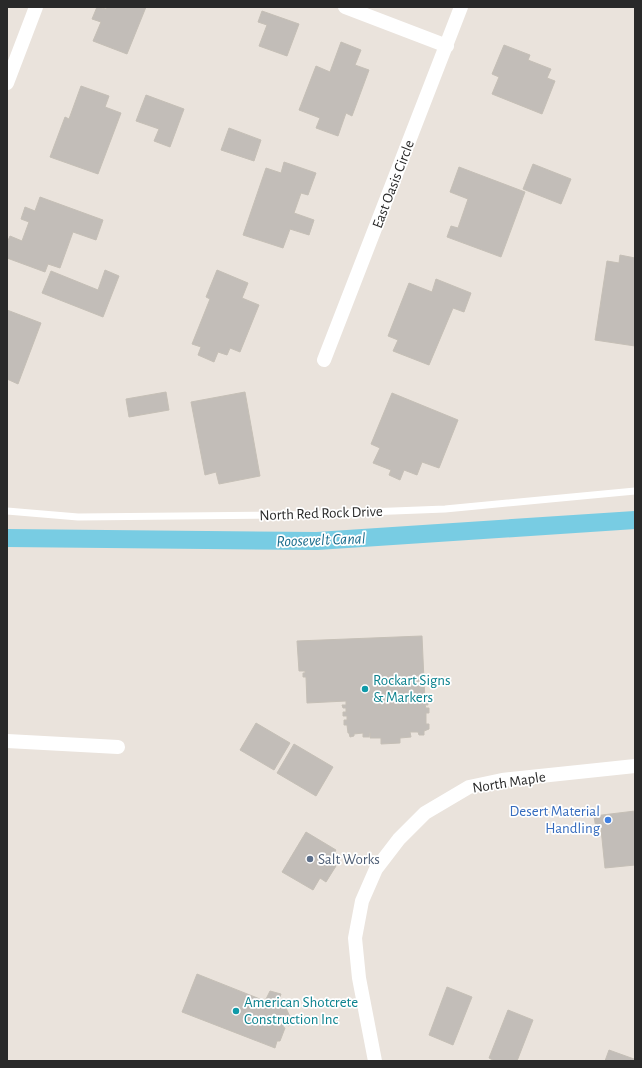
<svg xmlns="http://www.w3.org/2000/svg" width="642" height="1068" viewBox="0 0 642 1068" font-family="'Alegreya Sans',sans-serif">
	<rect width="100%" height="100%" fill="#eae3dc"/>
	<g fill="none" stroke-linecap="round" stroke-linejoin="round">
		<path stroke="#78cce3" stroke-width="18" d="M7,538L317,541L635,520"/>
	</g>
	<path fill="#c2bdb8" stroke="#c5bfb6" d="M97,7L106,9L107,7H146L127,54L93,41L101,22L92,19Z
		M262,11L299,24L287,56L259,46L267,25L258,22Z
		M341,42L361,50L355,65L369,70L352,116L346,113L338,136L316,128L320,118L299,110L316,66L330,72Z
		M504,45L530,55L528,60L551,69L547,78L555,81L542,114L492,94L499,77L492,74Z
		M81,86L109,96L105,107L121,113L98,174L50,157L65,117L69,119Z
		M146,95L184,109L170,147L154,141L159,129L136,121Z
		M229,128L261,140L254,161L221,150Z
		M284,162L316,173L308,195L301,193L294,213L314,220L309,235L290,229L283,248L243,235L266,168L281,173Z
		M533,164L571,179L561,204L523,189Z
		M459,167L525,192L501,257L447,237L451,226L458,228L468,199L450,192Z
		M40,197L103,220L96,240L73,232L60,268L48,264L45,272L7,258V243L10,236L22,241L29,222L21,219L25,207L35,211Z
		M620,255L635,258V346L595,340L607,261L619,263Z
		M105,270L119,276L103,317L42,293L51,271L98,290Z
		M217,270L248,283L242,298L259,305L240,352L230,348L227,355L218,352L214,362L198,355L201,347L192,344L210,299L206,297Z
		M436,279L471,293L464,312L453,308L429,365L393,351L398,340L388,336L409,283L432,292Z
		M7,310L41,323L18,384L7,379Z
		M166,392L169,410L129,417L126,399Z
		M245,392L260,476L219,484L216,472L205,475L191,402Z
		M392,393L458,420L439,468L422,462L417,475L404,470L400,480L389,475L391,470L373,463L380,448L371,444Z
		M422,636L425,702L428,701V705H425L426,708H429V713H426V724H429V729L424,731V735H419L418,732H410L411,737L400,738V743L381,744V738H370V733L369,737H363V733L354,734V736L350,737L349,733H348L347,725H344V720H347V716H343V712H346V708H343L342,705H346V701L307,703L306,677H303V673H305V671H299L297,641Z
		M256,723L290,743L274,770L240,750Z
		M294,744L333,767L316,796L277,773Z
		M635,811V865L605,868L601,829H596L594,816Z
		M306,832L336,850L329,862L336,866L326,882L320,878L313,890L282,872Z
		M197,974L265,1001L270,991L281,994L278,1003L286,1008L291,1019L289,1026L284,1024L283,1027L285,1028L280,1041H277L275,1048L182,1012Z
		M447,987L472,997L453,1045L429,1035Z
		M508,1010L533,1020L517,1061H495L489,1058Z
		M609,1050L634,1059L633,1061H605Z"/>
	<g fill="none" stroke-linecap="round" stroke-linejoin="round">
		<path stroke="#fff" stroke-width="7" d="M7,511L78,517L290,515L445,509L635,491"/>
		<path stroke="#fff" stroke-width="14" d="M345,7L447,46
			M7,83L36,7
			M324,360L461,7
			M7,741L118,747
			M375,1061L359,978L355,938L362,901L376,869L399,839L425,813L469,787L502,780L635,766"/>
	</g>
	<g fill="#0f9aa8" stroke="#fff" stroke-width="1.5">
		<circle cx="365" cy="689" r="4"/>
		<circle cx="236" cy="1011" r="4"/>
	</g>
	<circle fill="#3f7fe0" stroke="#fff" stroke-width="1.5" cx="608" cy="820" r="4"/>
	<circle fill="#5c6f8a" stroke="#fff" stroke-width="1.5" cx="310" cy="859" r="4"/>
	<g text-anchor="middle" stroke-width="3.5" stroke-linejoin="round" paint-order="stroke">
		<g font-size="15" fill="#292929" stroke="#fff">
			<text transform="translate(393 184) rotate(-69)" y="5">East Oasis Circle</text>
			<text transform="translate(321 513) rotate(-2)" y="5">North Red Rock Drive</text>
			<text transform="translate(509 782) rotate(-9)" y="5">North Maple</text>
		</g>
		<g font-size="15" fill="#0d838f" stroke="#fff" text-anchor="start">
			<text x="373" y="685">Rockart Signs<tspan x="373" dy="17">&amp; Markers</tspan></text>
			<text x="244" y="1007">American Shotcrete<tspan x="244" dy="17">Construction Inc</tspan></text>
		</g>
		<g font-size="15" fill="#366cbe" stroke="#fff" text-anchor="end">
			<text x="600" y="816">Desert Material<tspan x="600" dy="17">Handling</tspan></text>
		</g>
		<g font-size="15" fill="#4e5e75" stroke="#fff" text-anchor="start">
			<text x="318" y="864">Salt Works</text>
		</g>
		<g font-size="16" font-style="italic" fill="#196b8c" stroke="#fff">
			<text transform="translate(321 539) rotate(-2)" y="6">Roosevelt Canal</text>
		</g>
	</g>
	<rect width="642" height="1068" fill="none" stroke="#292929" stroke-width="16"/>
</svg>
